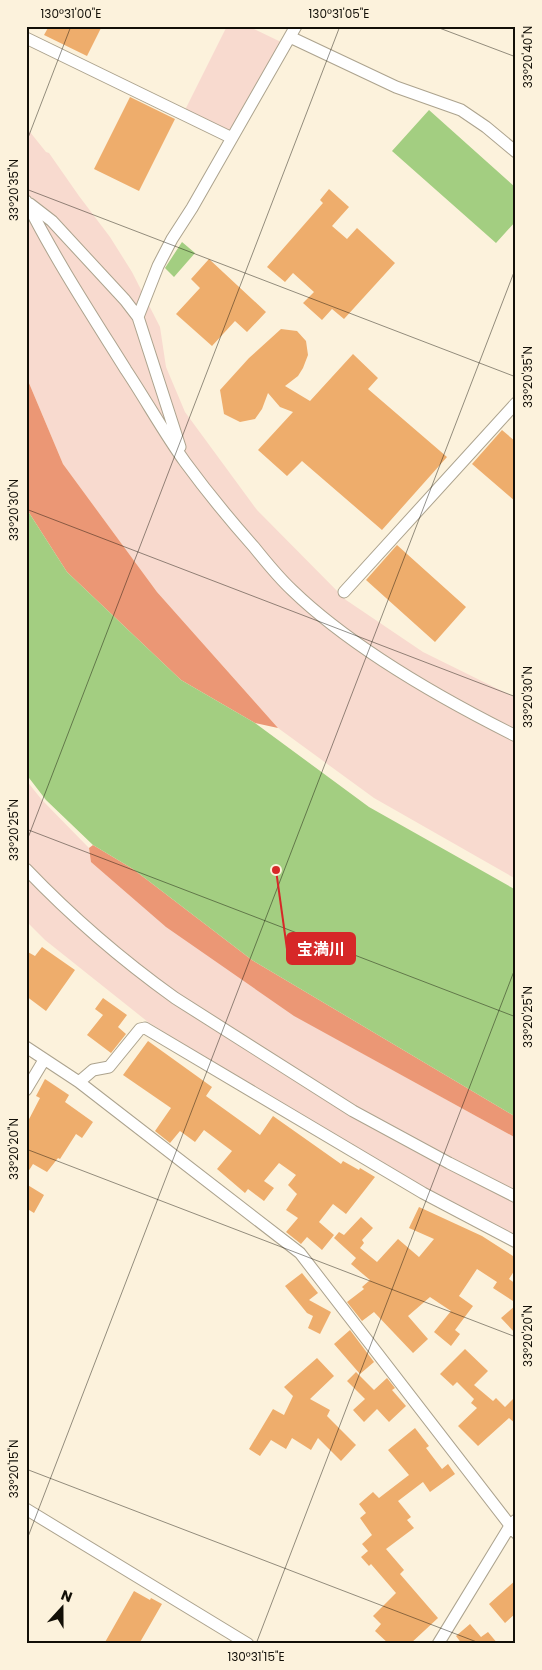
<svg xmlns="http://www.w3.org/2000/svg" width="542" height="1670" viewBox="0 0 542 1670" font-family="Poppins,'Noto Sans JP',sans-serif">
	<rect width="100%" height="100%" fill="#fcf2dc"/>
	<path fill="#f8dacf" d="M227,26H248L281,42L229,135L184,112Z
		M26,127L46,152L49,153L79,196L110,237L132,272L160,327L166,367L185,412L257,510L346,600L423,652L516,698V879L374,798L278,728L157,592L63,464L26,376Z
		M26,780L42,800L89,848L92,862L295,1016L516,1138V1236L483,1221L260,1093L148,1022L45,940L26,921Z"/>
	<path fill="#eb9775" d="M26,376L63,464L157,592L278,728L255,723L181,680L67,572L26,508Z
		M93,845L133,869L252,960L516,1117V1138L294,1016L166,927L91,862L89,848Z"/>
	<path fill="#a3ce81" d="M429,110L516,188V221L496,243L392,151Z
		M182,242L195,253L174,277L165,268Z
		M26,508L67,572L181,680L255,723L369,807L516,890V1117L252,960L133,869L93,845L46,800L26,774Z"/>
	<path fill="#eead6c" d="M49,26H102L87,56L44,35Z
		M130,97L175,119L139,191L94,169Z
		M329,189L349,207L332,226L347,239L357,228L395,263L344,319L332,309L322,320L303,303L314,292L293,273L285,282L267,267L323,203L320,200Z
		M209,259L266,312L247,332L235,321L212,346L176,314L200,288L191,279Z
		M281,329L297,331L306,341L308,355L303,368L298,376L285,386L310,401L353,354L378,378L368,389L447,457L382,530L302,461L287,476L258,450L293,412L280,407L268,393L262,409L255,419L240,422L224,414L220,390L249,358Z
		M502,430L516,442V502L472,464Z
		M397,545L466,607L435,642L366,580Z
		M42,947L75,970L46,1011L26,996V951L35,956Z
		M103,998L127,1015L118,1027L126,1034L111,1053L87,1035L103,1015L95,1009Z
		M148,1041L212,1087L206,1096L260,1135L273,1116L341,1164L343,1161L359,1170L360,1168L375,1177L346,1214L333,1204L319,1222L334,1235L322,1250L307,1237L301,1244L286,1232L298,1218L286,1210L297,1194L288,1185L296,1175L279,1163L264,1181L274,1188L264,1201L248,1189L245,1193L217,1169L232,1151L204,1130L195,1142L180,1131L170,1143L155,1131L171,1108L123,1075Z
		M45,1079L69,1095L65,1102L93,1122L82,1138L76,1134L60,1159L58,1158L47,1172L33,1164L26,1175V1125L40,1098L36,1096Z
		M26,1184L44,1195L34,1213L26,1208Z
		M419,1207L482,1236L516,1258V1268L509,1279L516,1284V1303L493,1288L497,1282L477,1269L459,1296L473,1306L455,1330L460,1334L451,1346L434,1332L451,1311L430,1297L408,1316L428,1339L413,1353L374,1312L362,1321L347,1302L364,1289L362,1287L370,1280L351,1264L356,1258L334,1238L339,1232L344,1235L361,1217L373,1228L362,1240L364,1243L360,1248L377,1262L398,1239L419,1257L434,1239L409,1228Z
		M302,1273L318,1293L309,1300L331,1312L320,1334L308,1328L313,1316L307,1313L285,1286Z
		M516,1305V1334L501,1318Z
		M350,1330L374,1362L360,1374L334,1344Z
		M465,1349L488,1371L474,1385L493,1401L496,1398L505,1407L516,1396V1424L509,1418L478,1446L458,1426L477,1408L471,1403L474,1399L457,1382L453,1386L440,1374Z
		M317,1358L334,1376L310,1399L330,1410L327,1416L356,1445L341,1461L318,1438L311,1450L292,1438L286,1449L271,1440L260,1456L249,1449L273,1409L284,1415L293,1396L284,1387Z
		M356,1372L374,1390L387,1378L395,1388L392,1390L406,1406L389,1422L377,1409L364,1422L353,1410L365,1399L347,1381Z
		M415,1428L429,1446L426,1448L442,1469L448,1464L455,1474L430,1492L423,1482L398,1501L411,1517L407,1520L414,1528L386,1549L404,1570L400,1574L438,1618L410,1644H389L375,1631L381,1624L373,1616L396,1593L371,1564L369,1566L361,1557L368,1551L362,1544L372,1535L360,1518L366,1513L359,1504L373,1492L379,1498L409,1475L388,1450Z
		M516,1580V1613L505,1623L489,1604Z
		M134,1591L150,1600L151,1598L162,1604L139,1644H104Z
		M470,1624L481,1637L488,1632L498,1644H462L456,1636Z"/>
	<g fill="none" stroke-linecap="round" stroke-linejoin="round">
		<defs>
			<path id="minor" d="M290,37L396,87L461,110L486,127L516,152
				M26,38L232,138
				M26,201C55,259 91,314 126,370C146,400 164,433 185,462C207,492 230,520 254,547C266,562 278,577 292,590C353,649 440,698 516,736
				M30,204L52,221L125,300L138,317L180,447
				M138,317L158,266L172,239L192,208L296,26
				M344,592L516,403
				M26,869C72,917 122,960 175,998L353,1111L449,1163L516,1197
				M26,1047L79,1082L300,1253L516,1533
				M79,1082L93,1070L109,1067L140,1029L145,1028L423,1193L516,1242
				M26,1090L44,1060
				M26,1509L248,1644
				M438,1644L510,1526L516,1520"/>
		</defs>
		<use href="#minor" stroke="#aca38e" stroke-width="13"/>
		<use href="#minor" stroke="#fff" stroke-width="11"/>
	</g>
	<path fill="none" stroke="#120f07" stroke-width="1" stroke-opacity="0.45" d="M434,26L516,57M26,143L71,26M26,189L516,377M26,509L516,697M26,829L516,1017M26,843L340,26M26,1149L516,1337M26,1469L482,1644M26,1542L516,267M256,1644L516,966"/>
	<path fill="none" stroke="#d62828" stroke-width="2" d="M276 870L287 949"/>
	<circle fill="#d62828" stroke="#fcf2dc" stroke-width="2" cx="276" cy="870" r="5"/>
	<rect fill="#d62828" stroke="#d62828" stroke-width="2" x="287" y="933" width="68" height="31" rx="5"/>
	<g font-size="16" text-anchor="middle" font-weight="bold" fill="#fff">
		<text x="321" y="955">宝満川</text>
	</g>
	<rect width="542" height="1670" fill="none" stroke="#fcf2dc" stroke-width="55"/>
	<g transform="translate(62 1608) rotate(21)" stroke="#fcf2dc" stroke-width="4" paint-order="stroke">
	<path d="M0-4L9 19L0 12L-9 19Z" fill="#120f07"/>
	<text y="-8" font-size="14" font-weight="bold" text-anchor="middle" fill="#120f07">N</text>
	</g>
	<rect x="28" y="28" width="486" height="1614" fill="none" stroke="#120f07" stroke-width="2"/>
	<g font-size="12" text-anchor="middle" fill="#120f07">
		<text x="71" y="18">130°31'00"E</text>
		<text x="339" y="18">130°31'05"E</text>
		<text transform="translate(528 57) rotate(-90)" y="4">33°20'40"N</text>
		<text transform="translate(14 190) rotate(-90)" y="4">33°20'35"N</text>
		<text transform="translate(528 377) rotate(-90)" y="4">33°20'35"N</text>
		<text transform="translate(14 510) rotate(-90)" y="4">33°20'30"N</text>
		<text transform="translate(528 697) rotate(-90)" y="4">33°20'30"N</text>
		<text transform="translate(14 830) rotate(-90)" y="4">33°20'25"N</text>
		<text transform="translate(528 1017) rotate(-90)" y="4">33°20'25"N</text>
		<text transform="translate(14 1149) rotate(-90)" y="4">33°20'20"N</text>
		<text transform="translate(528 1336) rotate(-90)" y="4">33°20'20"N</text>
		<text transform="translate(14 1469) rotate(-90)" y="4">33°20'15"N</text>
		<text x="256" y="1661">130°31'15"E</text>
	</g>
</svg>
